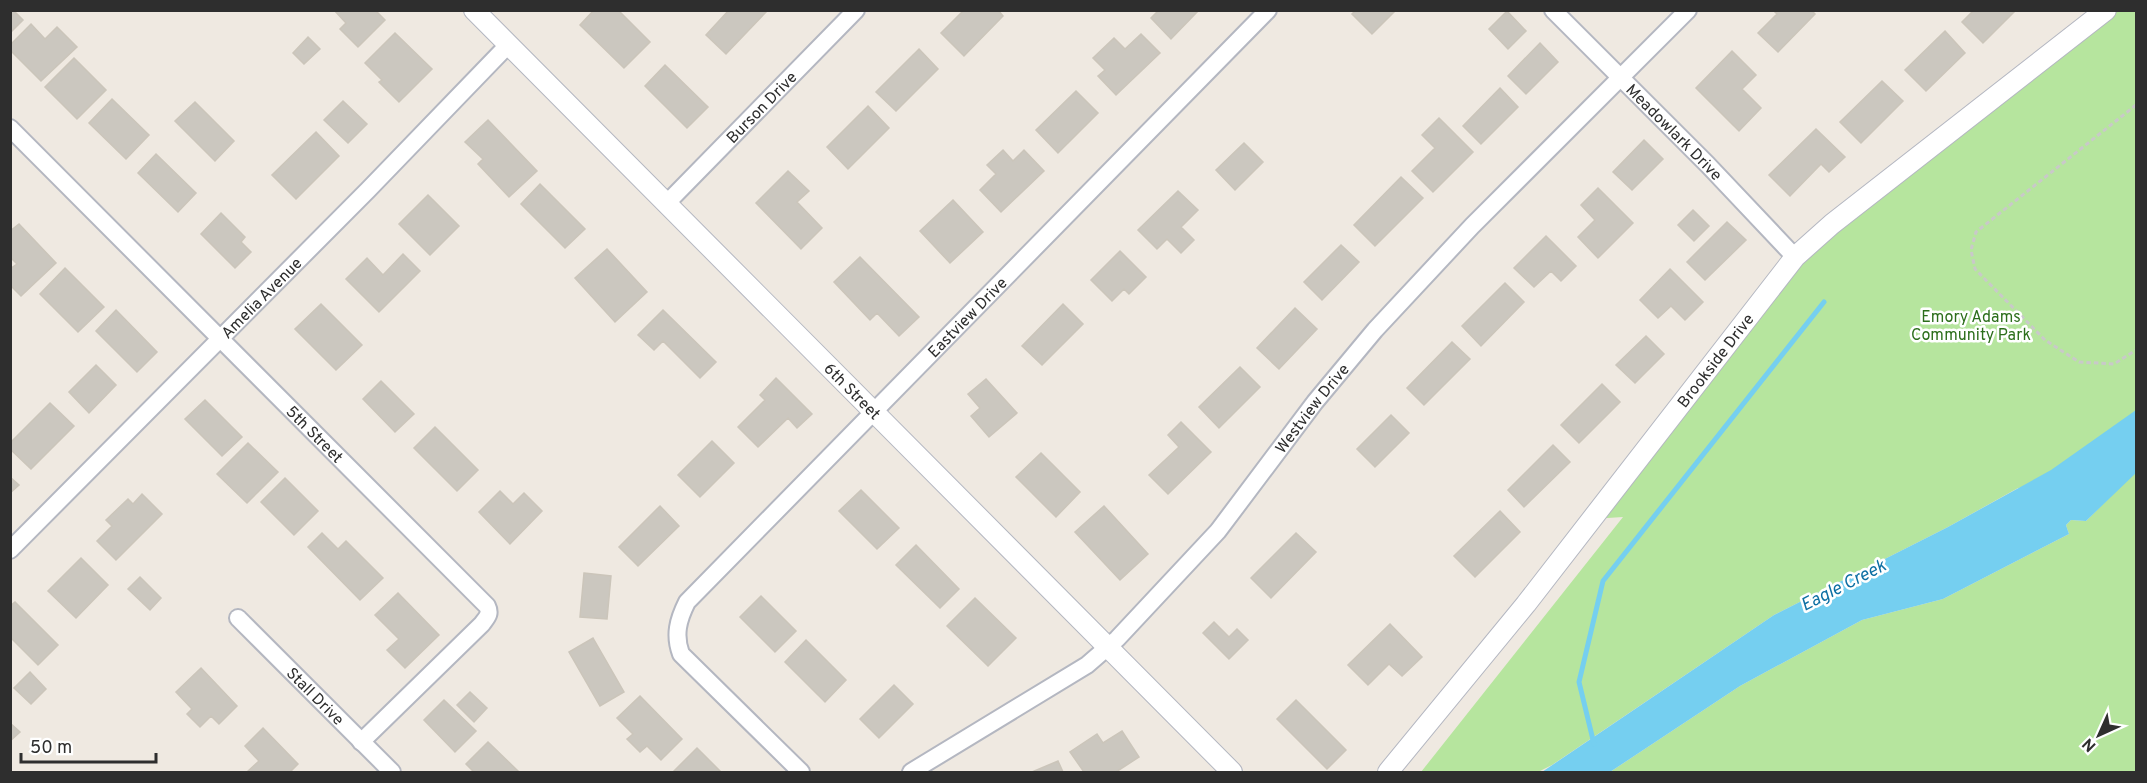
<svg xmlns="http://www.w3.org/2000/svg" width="2147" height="783" viewBox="0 0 2147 783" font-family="Overpass,sans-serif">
	<rect width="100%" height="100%" fill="#efe9e1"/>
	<path fill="#b6e59e" d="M2108,11H2136V772H1610L1740,686L1862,620L1943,599L2069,534L2066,525L2071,520L2086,521L2127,480L2018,488L1948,527L1774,615L1552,765L1538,772H1421L1623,517L1592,519L1795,257Z"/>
	<path fill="#75cff0" d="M2136,410V473L2086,521L2071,520L2066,525L2069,534L1943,599L1862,620L1740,686L1610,772H1542L1774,615L1948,527L2051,470Z"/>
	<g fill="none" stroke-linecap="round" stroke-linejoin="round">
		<path stroke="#75cff0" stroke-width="5" d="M1594,744L1579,682L1603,581L1824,302"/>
	</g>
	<path fill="#cbc7bf" stroke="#cbc5ba" stroke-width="1.5" d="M10,10H13L23,20L10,33Z
		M334,10H375L385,20L358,47L340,29L346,23Z
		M594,10H618L650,42L624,68L580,25Z
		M729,10L767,11L726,54L706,35Z
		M964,10H998L1003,16L964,56L941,33Z
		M1159,10H1199L1171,39L1151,18Z
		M1356,10H1396L1372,34L1352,14Z
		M1773,10H1811L1815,14L1778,52L1758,33L1777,14Z
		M1974,10H2016L1983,43L1962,22Z
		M1507,11L1526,31L1508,49L1489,29Z
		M31,24L45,39L57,27L77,47L41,81L10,50V45Z
		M1945,31L1965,53L1926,91L1905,70Z
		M395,33L432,69L399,102L379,82L382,80L365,63Z
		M1141,34L1160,53L1116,95L1098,76L1105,70L1093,58L1114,38L1125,49Z
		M308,37L320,49L304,64L293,53Z
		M1540,43L1558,62L1526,94L1508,76Z
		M919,49L938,69L896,111L876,92Z
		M1732,51L1756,75L1742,89L1761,108L1739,131L1696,88Z
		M74,58L106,90L77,119L45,87Z
		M665,65L708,107L687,128L645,86Z
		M1882,81L1903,101L1861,143L1840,122Z
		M1500,88L1518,107L1481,144L1463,126Z
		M1076,91L1098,113L1058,153L1036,130Z
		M112,99L149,135L126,159L89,123Z
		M343,101L367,124L348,143L324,120Z
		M195,102L234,141L215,161L175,121Z
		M868,106L889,128L848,169L827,147Z
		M1439,118L1473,152L1433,192L1412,171L1435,148L1422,135Z
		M488,120L537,171L509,197L478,164L483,159L465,142Z
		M1816,129L1845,157L1829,172L1821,164L1790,196L1769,175Z
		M316,132L339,156L296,199L272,175Z
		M1644,140L1663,159L1632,190L1613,172Z
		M1244,143L1263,162L1235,190L1216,170Z
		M1003,150L1013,161L1024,150L1044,171L1001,212L980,190L996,174L987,165Z
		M156,154L196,193L178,212L138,173Z
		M788,171L809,191L797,202L822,228L801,249L756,203Z
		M1401,177L1423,198L1375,246L1354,225Z
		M540,184L585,229L565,248L521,204Z
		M1598,188L1633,223L1598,258L1578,237L1595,220L1581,205Z
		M1178,191L1198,210L1181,227L1194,240L1181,253L1167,239L1157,249L1138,230Z
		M428,195L459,226L430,255L399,224Z
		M953,200L983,232L950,263L920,231Z
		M1693,210L1709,226L1694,241L1678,225Z
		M221,213L245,237L241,242L251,252L235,268L201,234Z
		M1727,222L1746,240L1705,280L1687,262Z
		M19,224L56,263L21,296L10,285V269L17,264L10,257V231Z
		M1546,236L1576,266L1561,281L1551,271L1534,287L1514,268Z
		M1341,245L1359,262L1322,300L1304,282Z
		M607,249L647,292L615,322L575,278Z
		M1120,251L1146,277L1129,294L1124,289L1112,301L1091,280Z
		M403,254L420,271L379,312L346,279L367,258L383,275Z
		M860,257L919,317L899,336L877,313L870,320L834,282Z
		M65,268L104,307L78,332L40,294Z
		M1670,269L1703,302L1685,320L1671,306L1658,318L1640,300Z
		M1505,283L1524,302L1481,346L1462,326Z
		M321,304L362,345L336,370L295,329Z
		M1063,304L1083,324L1042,365L1022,346Z
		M1295,308L1317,329L1279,369L1257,348Z
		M116,310L157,352L137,372L96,331Z
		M663,310L716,362L700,378L663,341L654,350L638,335Z
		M1646,336L1664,354L1635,383L1616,365Z
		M1452,342L1470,359L1424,405L1407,388Z
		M96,365L116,385L89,413L69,392Z
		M1240,367L1260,387L1219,428L1199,407Z
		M776,378L812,414L797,428L788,418L758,447L738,427L765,400L760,395Z
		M986,379L1017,413L989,437L971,416L980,408L968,394Z
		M381,381L414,414L395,432L363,399Z
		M1602,384L1620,402L1579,443L1561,425Z
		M205,400L242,437L222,456L185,419Z
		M50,403L74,426L31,469L10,449V443Z
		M1391,415L1409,433L1375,467L1357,449Z
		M1181,422L1211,452L1168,494L1149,475L1179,447L1168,435Z
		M435,427L478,470L457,491L414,448Z
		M712,441L734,463L700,497L678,475Z
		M248,443L278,472L247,503L217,474Z
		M1553,445L1570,462L1524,507L1508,490Z
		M1041,453L1080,492L1056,517L1016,477Z
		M10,477L19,485L10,493Z
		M285,478L318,511L294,535L261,502Z
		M861,490L899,528L877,549L839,511Z
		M500,491L513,504L524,493L542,511L510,544L479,512Z
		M142,494L162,514L116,560L97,541L112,526L106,520L128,499L133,504Z
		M660,506L679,526L638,566L619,547Z
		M1104,506L1148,554L1120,580L1075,532Z
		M1500,511L1520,532L1475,577L1454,556Z
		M322,533L338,549L346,541L383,578L360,600L308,547Z
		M1296,533L1316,552L1271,598L1251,578Z
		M916,545L959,589L940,608L896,565Z
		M81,558L108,585L76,618L48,591Z
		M584,573L611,576L607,619L580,617Z
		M140,577L161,598L150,610L128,589Z
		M398,593L439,635L405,668L387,650L399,639L375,615Z
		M761,596L796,631L775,652L740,617Z
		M975,598L1016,638L988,666L947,626Z
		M15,602L58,645L38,665L10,637V606Z
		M1214,622L1229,637L1237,629L1248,640L1229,659L1203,633Z
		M1390,624L1422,657L1402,676L1389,664L1368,685L1348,665Z
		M593,638L624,692L600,706L569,652Z
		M806,640L846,680L825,702L785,662Z
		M201,668L237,706L219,724L211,716L200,727L187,714L192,709L176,692Z
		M30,672L46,689L31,704L14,688Z
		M894,685L913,704L879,738L860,719Z
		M470,692L487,708L474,722L457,705Z
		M640,696L682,739L661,760L647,746L640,752L627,739L633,734L617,718Z
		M444,700L476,731L455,752L424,720Z
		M1296,700L1346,750L1327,769L1277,719Z
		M10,723L20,732L10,741Z
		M263,728L298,764L290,772H247L259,761L245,746Z
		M1122,731L1139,757L1116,772H1084L1070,752L1097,734L1103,743Z
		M488,742L519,772H474L466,764Z
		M697,748L721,772H673Z
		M1058,761L1063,772H1032Z"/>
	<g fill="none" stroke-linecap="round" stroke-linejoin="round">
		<defs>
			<g id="minor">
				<path id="s1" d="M1553,10L1708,165L1795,257"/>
				<path id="s2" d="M10,128L487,606C491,614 487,617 482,624L361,742"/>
				<path id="s3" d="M666,204L856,10"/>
				<path id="s4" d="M10,550L368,190L508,45"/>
				<path id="s5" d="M238,618L392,772"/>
				<path id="s6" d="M801,772L681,654C674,635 678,620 687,602L1268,10"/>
				<path id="s7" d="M911,772L1087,665L1117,639L1218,531L1315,402L1375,330L1472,226L1688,10"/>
			</g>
			<g id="tertiary">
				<path id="s8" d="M474,10L1232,772"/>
				<path id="s9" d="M1388,772L1526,604L1795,257L1832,224L2106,10"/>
			</g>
		</defs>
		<use href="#minor" stroke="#b4b7c1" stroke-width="20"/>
		<use href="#tertiary" stroke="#b4b7c1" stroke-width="22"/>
		<path stroke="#c9c9c9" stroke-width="3" stroke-dasharray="4.5 3" stroke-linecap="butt" d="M2136,105L1976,232L1971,250L1975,269L2045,340L2079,362L2114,364L2136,350"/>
		<use href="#minor" stroke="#fff" stroke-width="16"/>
		<use href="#tertiary" stroke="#fff" stroke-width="20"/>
	</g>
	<g text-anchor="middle" stroke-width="5" stroke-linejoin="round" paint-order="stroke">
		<g font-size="16" fill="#2e2e2e" stroke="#fff">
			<text dy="6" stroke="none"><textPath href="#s3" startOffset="136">Burson Drive</textPath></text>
			<text dy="6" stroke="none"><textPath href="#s1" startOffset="172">Meadowlark Drive</textPath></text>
			<text dy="6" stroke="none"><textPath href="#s4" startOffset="356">Amelia Avenue</textPath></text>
			<text dy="6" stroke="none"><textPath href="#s6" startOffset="622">Eastview Drive</textPath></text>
			<text dy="6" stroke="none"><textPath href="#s9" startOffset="526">Brookside Drive</textPath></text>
			<text dy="6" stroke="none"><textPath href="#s8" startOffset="537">6th Street</textPath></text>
			<text dy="6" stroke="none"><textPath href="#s7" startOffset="548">Westview Drive</textPath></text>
			<text dy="6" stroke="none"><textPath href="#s2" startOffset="432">5th Street</textPath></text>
			<text dy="6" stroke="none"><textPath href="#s5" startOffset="110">Stall Drive</textPath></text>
		</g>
		<g font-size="16" fill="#2c6e1b" stroke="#fff">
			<text x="1971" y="322">Emory Adams<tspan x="1971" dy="18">Community Park</tspan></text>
		</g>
		<g font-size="18" font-style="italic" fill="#0d6fa3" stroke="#fff">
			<text transform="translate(1843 585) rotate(-27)" y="6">Eagle Creek</text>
		</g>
	</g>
	<rect width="2147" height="783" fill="none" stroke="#2e2e2e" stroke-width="24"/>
	<g transform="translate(2099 735) rotate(225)" stroke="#ffffff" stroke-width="4.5" paint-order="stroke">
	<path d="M0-4.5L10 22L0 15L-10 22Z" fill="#2e2e2e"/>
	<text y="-9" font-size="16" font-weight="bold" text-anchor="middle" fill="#2e2e2e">N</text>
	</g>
	<path d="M21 753v9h135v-9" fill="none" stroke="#2e2e2e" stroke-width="3"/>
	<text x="30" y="753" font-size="18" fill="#2e2e2e" stroke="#ffffff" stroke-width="4.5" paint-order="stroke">50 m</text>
</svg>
